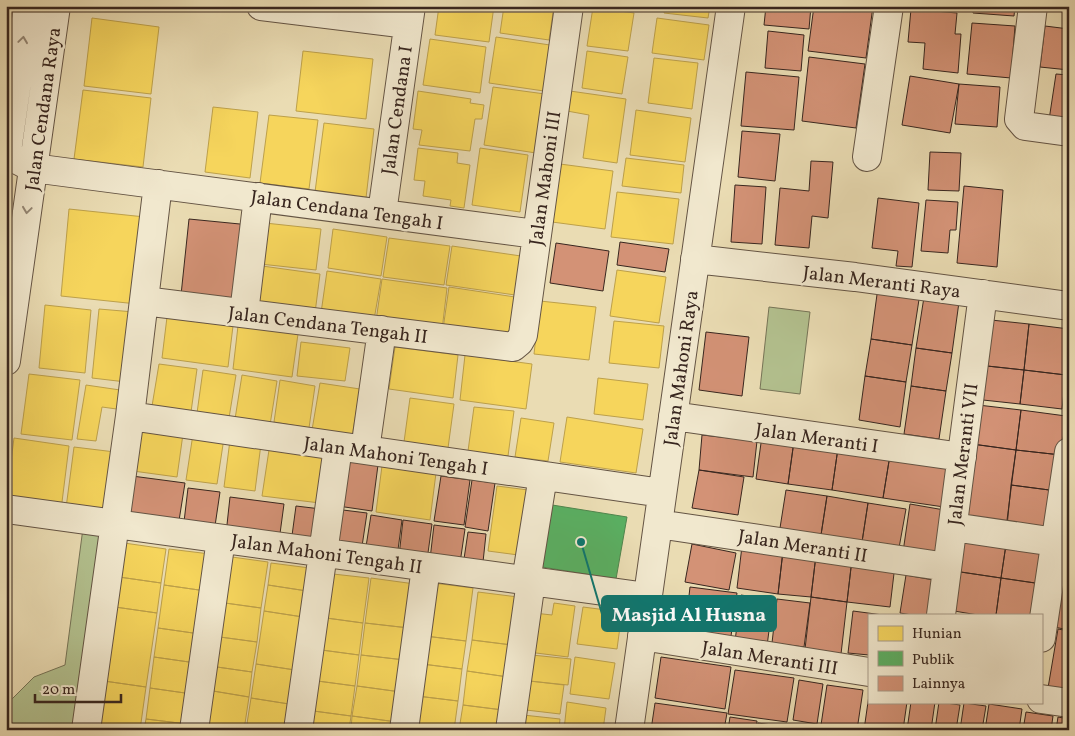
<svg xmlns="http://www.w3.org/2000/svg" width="1075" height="736" viewBox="0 0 1075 736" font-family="Vollkorn,serif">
	<rect width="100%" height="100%" fill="#eadcb3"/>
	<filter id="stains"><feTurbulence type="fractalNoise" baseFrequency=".004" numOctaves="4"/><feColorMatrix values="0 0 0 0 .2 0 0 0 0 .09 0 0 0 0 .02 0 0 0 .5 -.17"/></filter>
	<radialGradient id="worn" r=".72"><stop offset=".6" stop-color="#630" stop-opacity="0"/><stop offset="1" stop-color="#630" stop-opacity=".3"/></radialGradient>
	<path fill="#b3c18f" stroke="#767457" d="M769,307L810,312L800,394L760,389Z
		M83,528L102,531L78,730H6V705L34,677L65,665Z"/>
	<path fill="#f6d55c" stroke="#bda04a" d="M439,6H494L489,42L435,35Z
		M504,6H554L549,40L500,33Z
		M665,6H710L708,18L664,13Z
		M593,7L634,13L628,51L587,46Z
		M92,18L159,27L151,94L84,86Z
		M657,18L709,25L704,60L652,53Z
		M496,37L550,45L544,91L489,83Z
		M430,39L486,47L480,93L423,85Z
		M303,51L373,59L366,119L296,111Z
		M587,51L628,57L622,94L582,88Z
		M654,58L698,63L692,109L648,103Z
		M493,87L545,94L536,153L484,145Z
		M83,90L151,98L143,167L74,159Z
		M418,91L471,99L470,103L484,105L482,119H475L470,151L419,145L422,130L413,129Z
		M570,91L626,99L617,163L583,158L589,115L567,111Z
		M213,107L258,112L250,178L205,172Z
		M636,110L691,118L685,162L630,155Z
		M269,115L318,120L309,189L260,183Z
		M324,123L374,129L366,198L315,192Z
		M418,148L458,153L457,163L470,165L464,208L450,206L451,200L423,196L425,181L414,180Z
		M480,148L528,155L520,212L472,205Z
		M626,158L684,165L681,193L622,186Z
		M560,164L613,171L605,229L552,222Z
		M617,192L679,199L673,244L611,237Z
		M69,209L145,217L137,304L61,296Z
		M265,223L321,229L316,270L260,264Z
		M333,229L387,237L381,276L328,268Z
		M389,238L450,246L444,285L383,277Z
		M452,246L521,256L515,295L446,285Z
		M255,265L320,274L315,313L250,305Z
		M617,270L666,277L659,323L610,316Z
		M327,271L381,279L374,320L321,313Z
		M382,279L447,288L442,330L376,321Z
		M449,287L515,297L509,338L443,329Z
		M540,301L596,307L589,360L534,354Z
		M45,305L91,310L85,373L39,368Z
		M99,309L134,312L126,382L92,378Z
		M167,317L233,326L228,367L162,358Z
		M614,321L664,326L659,368L609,363Z
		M238,326L298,334L292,377L233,369Z
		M301,342L350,348L345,381L297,376Z
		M395,347L458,355L453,398L389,389Z
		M465,355L532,364L526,409L460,400Z
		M159,364L197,369L191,412L152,406Z
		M203,370L236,375L229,418L197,413Z
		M29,374L80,380L72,440L21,434Z
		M242,375L277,381L270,425L235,419Z
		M598,378L648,384L643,420L594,414Z
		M280,380L315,386L309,428L274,422Z
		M320,383L360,389L352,437L312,430Z
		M86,385L127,391L124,410L102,407L96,441L77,439Z
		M410,398L454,404L448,448L404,442Z
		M474,407L514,411L508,456L468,451Z
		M567,417L643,429L636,473L560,462Z
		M521,418L554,423L548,461L515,457Z
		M139,428L183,434L177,477L133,471Z
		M193,434L224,438L217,484L186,480Z
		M14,438L69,446L61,510L6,499Z
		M230,440L261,444L255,491L224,487Z
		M74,447L115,452L107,513L66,508Z
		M269,450L327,458L320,503L262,496Z
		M382,466L436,473L430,520L376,512Z
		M497,486L536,491L526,556L488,551Z
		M124,543L166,549L161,583L119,577Z
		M169,549L210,554L206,591L164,585Z
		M232,557L268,562L261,608L225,603Z
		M271,563L310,568L307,591L268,585Z
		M324,573L369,578L363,623L319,617Z
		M119,577L161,583L157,613L115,607Z
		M371,578L415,584L409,628L365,623Z
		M433,583L473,588L466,641L425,636Z
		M164,585L206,591L200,634L158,628Z
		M268,585L307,591L303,617L264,611Z
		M478,592L518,597L512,645L472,640Z
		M225,603L261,608L257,642L220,637Z
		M554,603L575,606L568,657L528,652L534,613L552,615Z
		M115,607L157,613L146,687L104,681Z
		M583,607L622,612L617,649L577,644Z
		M264,611L303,617L295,670L256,664Z
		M319,617L363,623L359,655L314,649Z
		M365,623L409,628L405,660L361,655Z
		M158,628L200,634L196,663L154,657Z
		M425,636L466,641L462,669L422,664Z
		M220,637L257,642L252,672L217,667Z
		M472,640L512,645L508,677L467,671Z
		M314,649L359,655L355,686L310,680Z
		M361,655L405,660L401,692L357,686Z
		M532,655L571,659L568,685L529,681Z
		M154,657L196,663L192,694L150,688Z
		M575,657L615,663L609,699L570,694Z
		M256,664L295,670L289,704L251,698Z
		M422,664L462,669L458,701L417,696Z
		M217,667L252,672L249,697L213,691Z
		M467,671L508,677L503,710L463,705Z
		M310,680L355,686L351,716L306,710Z
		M104,681L146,687L140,730H97Z
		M530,681L564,685L560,714L526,710Z
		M357,686L401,692L397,722L352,716Z
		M150,688L192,694L187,724L146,719Z
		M213,691L249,697L244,730L208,725Z
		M417,696L458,701L454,730H439L413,726Z
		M251,698L289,704L286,730H246Z
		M567,702L606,708L603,730H564Z
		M463,705L503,710L501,730H459Z
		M306,710L351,716L349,730H304Z
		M523,715L560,719L559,730H521Z
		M352,716L397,722L396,730H351Z
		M146,719L187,724V730H144Z
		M208,725L242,730H208Z"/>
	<path fill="#5aae61" stroke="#50854d" d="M546,504L627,517L616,579L536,566Z"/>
	<path fill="#d39276" stroke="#38261f" d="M766,6H811L809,29L764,25Z
		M814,6H873L866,58L808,51Z
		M973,6H1015L1014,16L973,13Z
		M911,9L957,13L955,34H961L958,73L923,69L925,43L908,42Z
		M972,23L1015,26L1011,78L967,74Z
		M1045,26L1069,29V70L1040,67Z
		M768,31L804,35L801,71L765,68Z
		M809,57L865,64L856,128L802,121Z
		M746,72L799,77L794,130L741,126Z
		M1056,74L1069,75V123L1049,120Z
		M910,76L959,84L950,133L902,125Z
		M959,84L1000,87L997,127L955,124Z
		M742,131L780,134L775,181L738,177Z
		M930,152L961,153L959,191L928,190Z
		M811,161L833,162L828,218L812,216L809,248L775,245L780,188L809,191Z
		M735,185L766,187L762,244L731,242Z
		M964,186L1003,190L997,267L957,263Z
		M878,198L919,203L912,267L896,266L898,251L872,248Z
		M926,200L958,202L956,230H950L948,253L921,251Z
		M189,219L250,225L242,302L181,295Z
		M620,242L669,249L665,272L617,265Z
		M556,243L609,251L603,291L550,283Z
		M878,287L920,293L912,345L871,339Z
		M924,297L959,302L952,353L916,348Z
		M991,320L1029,324L1024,370L987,366Z
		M1029,324L1069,329V353L1066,375L1024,370Z
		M706,332L749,337L742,396L699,390Z
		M871,339L912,345L906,382L865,376Z
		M916,348L952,353L946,391L911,386Z
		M987,366L1024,370L1020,404L983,400Z
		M1024,370L1066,375L1062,409L1020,404Z
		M865,376L906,382L900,427L859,420Z
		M911,386L946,391L939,439L904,434Z
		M978,405L1021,410L1016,450L972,444Z
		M1021,410L1066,416L1061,455L1016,450Z
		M702,435L757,441L753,477L699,470Z
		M762,436L794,441L788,484L756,479Z
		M794,441L838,448L832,490L788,484Z
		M972,444L1016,450L1006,528L963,523Z
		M838,448L890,455L883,498L832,490Z
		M1016,450L1061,455L1057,491L1011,485Z
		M890,455L950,464L944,507L883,498Z
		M344,461L378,465L372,511L338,506Z
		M699,470L744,477L738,515L692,508Z
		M132,476L185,483L178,527L126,519Z
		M441,476L470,480L464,525L434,521Z
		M472,480L495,483L488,531L465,527Z
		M1011,485L1057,491L1052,532L1007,526Z
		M188,488L220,492L215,526L184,522Z
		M786,490L827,496L821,535L780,528Z
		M827,496L868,503L862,542L821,535Z
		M230,497L284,504L279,541L226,534Z
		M868,503L906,509L899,548L862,542Z
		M910,504L950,511L943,558L903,552Z
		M296,506L321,509L316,546L291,543Z
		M343,510L367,513L361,553L337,549Z
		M371,515L402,520L397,557L365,553Z
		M403,520L432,524L427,560L399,556Z
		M434,525L465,529L460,563L430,559Z
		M960,531L1007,538L1001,578L954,571Z
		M468,532L486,534L483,562L464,559Z
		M1007,538L1048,544L1042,584L1001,578Z
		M692,544L736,553L729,590L685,582Z
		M742,546L783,551L778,594L737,588Z
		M1069,546V587L1056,585Z
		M783,551L816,555L811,597L778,594Z
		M816,555L852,559L847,602L811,597Z
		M852,559L895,565L890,607L847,602Z
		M954,571L1001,578L996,615H978L948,610Z
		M906,575L944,582L939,615H912L900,613Z
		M1001,578L1042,584L1038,615H996Z
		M1056,585L1069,587V630L1049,626Z
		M690,587L737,593L731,636L685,631Z
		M741,595L773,600L767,646L735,641Z
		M811,597L847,602L841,654L805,649Z
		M777,599L810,603L804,647L772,643Z
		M853,611L883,615H869V655L848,653Z
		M1058,629L1069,631V691L1048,688Z
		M661,657L731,667L725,709L655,698Z
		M735,670L794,678L787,722L728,714Z
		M799,680L823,684L817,724L793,720Z
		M827,685L863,690L857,730L821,725Z
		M869,695V702H907L903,730H864Z
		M911,702H935L931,730H907Z
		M939,702L960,705L956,730H935Z
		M655,703L727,713L724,730H651Z
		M964,703L986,706L982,730H960Z
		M989,704L1022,709L1019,730H985Z
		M1026,712L1053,716L1051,730H1023Z
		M730,717L757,721L756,730H728Z
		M1058,717L1069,719V730H1056Z
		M758,723L786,727V730H757Z"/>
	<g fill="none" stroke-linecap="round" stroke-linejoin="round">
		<defs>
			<path id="minor" d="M261,6L408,24
				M1033,6L1019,119L1025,126L1069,132
				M6,154L33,168L536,234
				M867,157L889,6
				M6,158L28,6
				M382,213L411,6
				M695,259L855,277L1069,306
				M144,301L513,347L519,342L523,335L569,6
				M244,313L258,197
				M6,361L56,6
				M130,416L662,493
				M673,416L962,457
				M365,450L382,330
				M6,509L647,597
				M658,524L947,567
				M953,527L1069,544
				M526,581L543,476
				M941,615L983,294
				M642,636L869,672
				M1041,638L1069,452
				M1041,699L1069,703
				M86,730L130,416L158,184
				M194,730L221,539
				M298,730L338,447
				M404,730L426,567
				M510,730L531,581
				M629,730L731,6"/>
		</defs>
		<use href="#minor" stroke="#645444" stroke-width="30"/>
		<use href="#minor" stroke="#f1e8ce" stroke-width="28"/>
	</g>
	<defs><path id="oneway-chevron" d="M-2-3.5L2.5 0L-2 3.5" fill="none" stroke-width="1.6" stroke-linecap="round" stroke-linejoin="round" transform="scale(1.25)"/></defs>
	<g stroke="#948776">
		<use href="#oneway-chevron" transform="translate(23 40) rotate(-82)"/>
		<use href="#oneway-chevron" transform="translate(27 210) rotate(98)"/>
	</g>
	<g text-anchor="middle" stroke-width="5" stroke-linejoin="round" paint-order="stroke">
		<g font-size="19" fill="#38261f" stroke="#f1e8ce">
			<text transform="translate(42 109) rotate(-82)" y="7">Jalan Cendana Raya</text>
			<text transform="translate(396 110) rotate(-82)" y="7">Jalan Cendana I</text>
			<text transform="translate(544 178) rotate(-82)" y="7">Jalan Mahoni III</text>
			<text transform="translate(347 209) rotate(8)" y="7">Jalan Cendana Tengah I</text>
			<text transform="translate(882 281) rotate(7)" y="7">Jalan Meranti Raya</text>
			<text transform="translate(328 324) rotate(7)" y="7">Jalan Cendana Tengah II</text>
			<text transform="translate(680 368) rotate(-82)" y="7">Jalan Mahoni Raya</text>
			<text transform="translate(817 437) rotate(8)" y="7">Jalan Meranti I</text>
			<text transform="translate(962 454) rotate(-83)" y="7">Jalan Meranti VII</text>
			<text transform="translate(396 455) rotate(8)" y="7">Jalan Mahoni Tengah I</text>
			<text transform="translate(803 545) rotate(9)" y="7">Jalan Meranti II</text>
			<text transform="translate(327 553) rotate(8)" y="7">Jalan Mahoni Tengah II</text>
			<text transform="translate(770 657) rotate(9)" y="7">Jalan Meranti III</text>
		</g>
	</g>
	<path fill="none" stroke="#0f766e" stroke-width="2" d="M581 542L602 614"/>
	<circle fill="#0f766e" stroke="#f1e8ce" stroke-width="2" cx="581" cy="542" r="5"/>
	<rect fill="#0f766e" stroke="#0f766e" stroke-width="2" x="602" y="596" width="174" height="35" rx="5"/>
	<g font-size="20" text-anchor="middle" font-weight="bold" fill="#fff">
		<text x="689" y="621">Masjid Al Husna</text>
	</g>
	<rect width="1075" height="736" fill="none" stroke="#eadcb3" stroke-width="25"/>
	<rect x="8" y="8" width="1060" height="721" fill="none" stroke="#38261f" stroke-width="2.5"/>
	<rect x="12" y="12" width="1050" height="711" fill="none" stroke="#38261f"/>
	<rect x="868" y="614" width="175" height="90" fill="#f1e8ce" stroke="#a79a88"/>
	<rect x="878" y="626" width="25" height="15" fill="#f6d55c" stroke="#a79a88"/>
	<text x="912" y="638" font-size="15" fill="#38261f">Hunian</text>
	<rect x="878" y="651" width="25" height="15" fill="#5aae61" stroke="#a79a88"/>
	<text x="912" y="664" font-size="15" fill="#38261f">Publik</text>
	<rect x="878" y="676" width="25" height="15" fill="#d39276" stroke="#a79a88"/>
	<text x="912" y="688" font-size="15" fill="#38261f">Lainnya</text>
	<path d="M35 694v8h86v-8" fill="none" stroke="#38261f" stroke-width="2.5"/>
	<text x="42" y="694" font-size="15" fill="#38261f" stroke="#f1e8ce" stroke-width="4" paint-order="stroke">20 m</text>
	<rect width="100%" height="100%" filter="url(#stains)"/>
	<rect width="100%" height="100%" fill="url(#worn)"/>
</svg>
